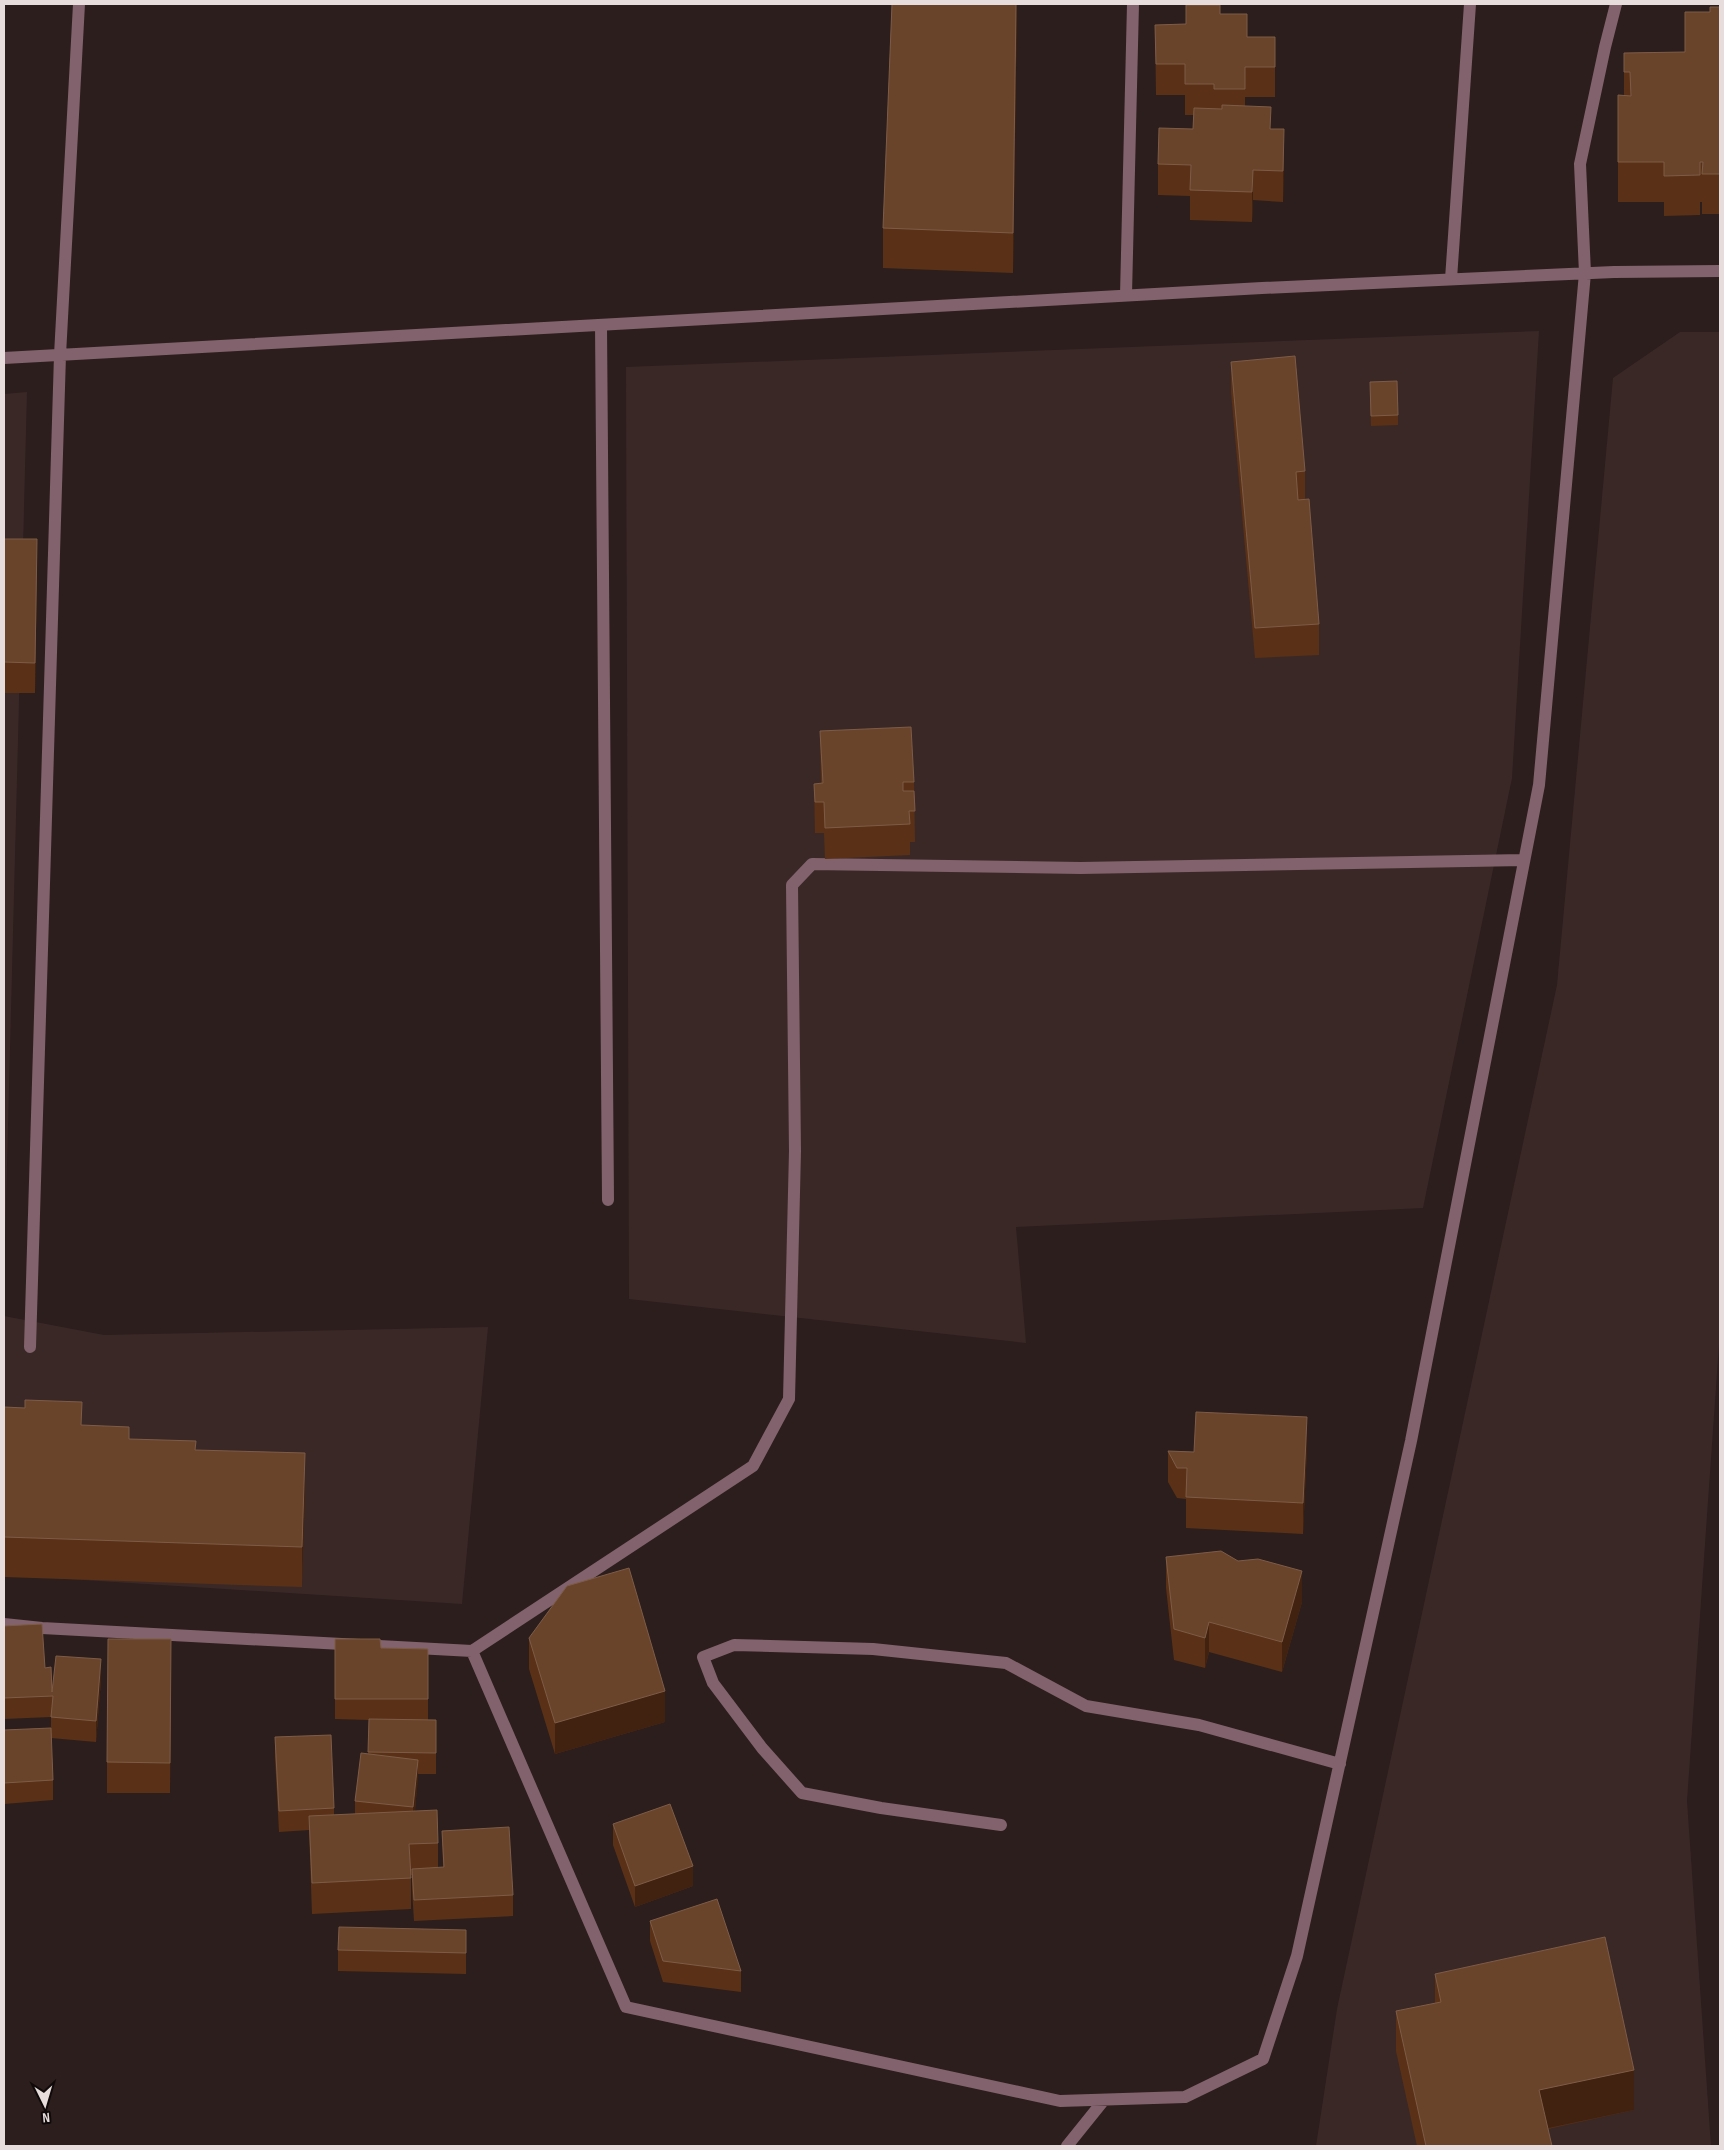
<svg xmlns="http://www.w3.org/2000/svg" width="1724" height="2150" viewBox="0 0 1724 2150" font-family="'Sofia Sans Condensed',sans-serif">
	<rect width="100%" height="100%" fill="#2b1e1d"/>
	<path fill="#3a2827" d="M1539,331L1512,778L1423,1208L1016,1227L1026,1343L629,1299L626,367Z
		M1680,332H1720V1330L1687,1801L1711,2146H1316L1337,2009L1557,985L1613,378Z
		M27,392L4,1281V394Z
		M4,1316L104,1335L488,1327L462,1604L4,1575Z"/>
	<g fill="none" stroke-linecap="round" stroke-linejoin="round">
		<path stroke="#82626c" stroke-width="12" d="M1451,279L1470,4
			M1126,295L1133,4
			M601,325L608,1200
			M4,358L1262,288L1614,272L1720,271
			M30,1347L60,355L79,4
			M4,1624L42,1628L472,1651L626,2007L1060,2101L1185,2097L1263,2059L1297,1956L1411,1441L1539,785L1585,273L1580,164L1605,47L1616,4
			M472,1651L753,1466L789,1399L795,1151L792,885L812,864L1081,868L1524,860
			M1001,1825L881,1808L802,1793L762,1748L713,1683L703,1657L734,1645L873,1649L1006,1663L1086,1706L1199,1725L1340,1764
			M1067,2146L1104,2100"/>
	</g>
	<path fill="#5a3116" d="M892,4H1017L1013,273L883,268V228Z
		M1720,7V214H1702V202H1700V215L1664,216V202H1618V95H1624V53L1685,52L1710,12Z
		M1220,14L1247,37H1275V97H1245V106L1271,129L1284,160L1283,202L1253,200L1252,222L1190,220V196L1158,195V164L1193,129L1194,115H1185V95H1156L1155,25L1186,24Z
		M1231,362L1305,471V499L1319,624V655L1255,658L1231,392Z
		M1370,393L1398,415V425L1371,426Z
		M4,539L37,570L35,693H4Z
		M820,731L914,782L915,842H910V855L825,859L824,833H815L814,784L821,783Z
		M4,1407L82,1425L129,1439L196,1450L305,1493L302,1587L4,1577Z
		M1307,1448L1303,1534L1186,1528V1499L1177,1498L1168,1482V1451L1194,1452Z
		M1166,1557L1302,1602L1282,1672L1209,1652L1205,1668L1174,1660L1166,1588Z
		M4,1626L45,1668L52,1692L101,1680L96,1742L51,1738L53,1780V1800L4,1804V1730L51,1731V1717L4,1719Z
		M529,1638L665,1722L555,1754L529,1669Z
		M335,1639L381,1648L428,1649V1720H436V1774H418L415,1811L438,1843V1868L443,1867L442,1831L513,1895V1916L414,1921L412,1890V1875H411V1909L312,1914L309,1830L279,1832L275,1758V1737L334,1808V1815L355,1814V1801L368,1754L369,1720L335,1719Z
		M171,1670L170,1793H107V1762Z
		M613,1824L693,1886L635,1907L613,1845Z
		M650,1921L741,1971V1992L663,1982L650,1941Z
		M466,1930V1974L338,1971V1950Z
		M1435,1974L1634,2110L1548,2129L1552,2146H1417L1396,2051V2011L1435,2003Z"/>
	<path fill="#412210" d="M1016,4H1017L1013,273V233Z
		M1284,129V160L1283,202V171Z
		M1253,170V200L1252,222V192Z
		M37,539V570L35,693V663Z
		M1307,1417V1448L1303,1534V1503Z
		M305,1453V1493L302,1587V1547Z
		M1302,1571V1602L1282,1672V1642Z
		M1209,1622V1652L1205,1668V1638Z
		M171,1639V1670L170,1793V1763Z
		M101,1659V1680L96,1742V1721Z
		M665,1691V1722L555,1754V1723Z
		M418,1760V1780L413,1828V1807Z
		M693,1866V1886L635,1907V1886Z
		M1634,2070V2110L1539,2130V2090Z"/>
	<path fill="#6a432b" stroke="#7d5c47" d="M892,4H1016L1013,233L883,228Z
		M1186,5H1220V14H1247V37H1275V67H1245V89H1214V84H1185V64H1156L1155,25L1186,24Z
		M1710,7H1720V174H1702L1703,162H1700V175L1664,176V162H1618V95L1631,96L1630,72H1624V53L1685,52V12H1710Z
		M1222,105L1271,107L1270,129H1284L1283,171L1253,170L1252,192L1190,190L1191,165L1158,164L1159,128L1193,129L1194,108L1222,109Z
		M1295,356L1305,471L1296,472L1298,500L1309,499L1319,624L1255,628L1231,362Z
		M1397,381L1398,415L1371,416L1370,382Z
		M4,539H37L35,663L4,662Z
		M911,727L914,782H903V791H914L915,811H909L910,824L825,828L824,802H815L814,784L823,783L820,731Z
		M25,1400L82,1402L81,1425L129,1427V1439L196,1441L195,1450L305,1453L302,1547L4,1537V1407L25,1408Z
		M1196,1412L1307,1417L1303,1503L1186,1497L1187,1468H1177L1168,1451L1194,1452Z
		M1221,1551L1238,1561L1258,1559L1302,1571L1282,1642L1209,1622L1205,1638L1174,1629L1166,1557Z
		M629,1568L665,1691L555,1723L529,1638L567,1586Z
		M42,1624L45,1668L51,1667L52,1692L56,1656L101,1659L96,1721L51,1717L53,1696L4,1698V1626Z
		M108,1639H171L170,1763L107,1762Z
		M335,1639H380L381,1648L428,1649V1699H335Z
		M369,1719L436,1720V1753L368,1752Z
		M51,1728L53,1780L4,1783V1730Z
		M331,1735L334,1808L279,1811L275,1737Z
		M361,1753L418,1760L413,1807L355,1801Z
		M670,1804L693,1866L635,1886L613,1824Z
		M437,1810L438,1843L409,1844L411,1878L312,1883L309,1816Z
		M509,1827L513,1895L414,1900L412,1869L444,1867L442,1831Z
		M717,1899L741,1971L663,1961L650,1921Z
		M339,1927L466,1930V1953L338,1950Z
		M1605,1937L1634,2070L1539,2090L1552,2146H1426L1396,2011L1441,2002L1435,1974Z"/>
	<rect width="1724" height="2150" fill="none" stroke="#e6dddc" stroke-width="10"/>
	<g transform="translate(45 2105) rotate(175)" stroke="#0f0a09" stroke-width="4" paint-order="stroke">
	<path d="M0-4L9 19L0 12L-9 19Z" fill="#e6dddc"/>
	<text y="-8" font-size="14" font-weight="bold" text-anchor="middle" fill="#e6dddc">N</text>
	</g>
</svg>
